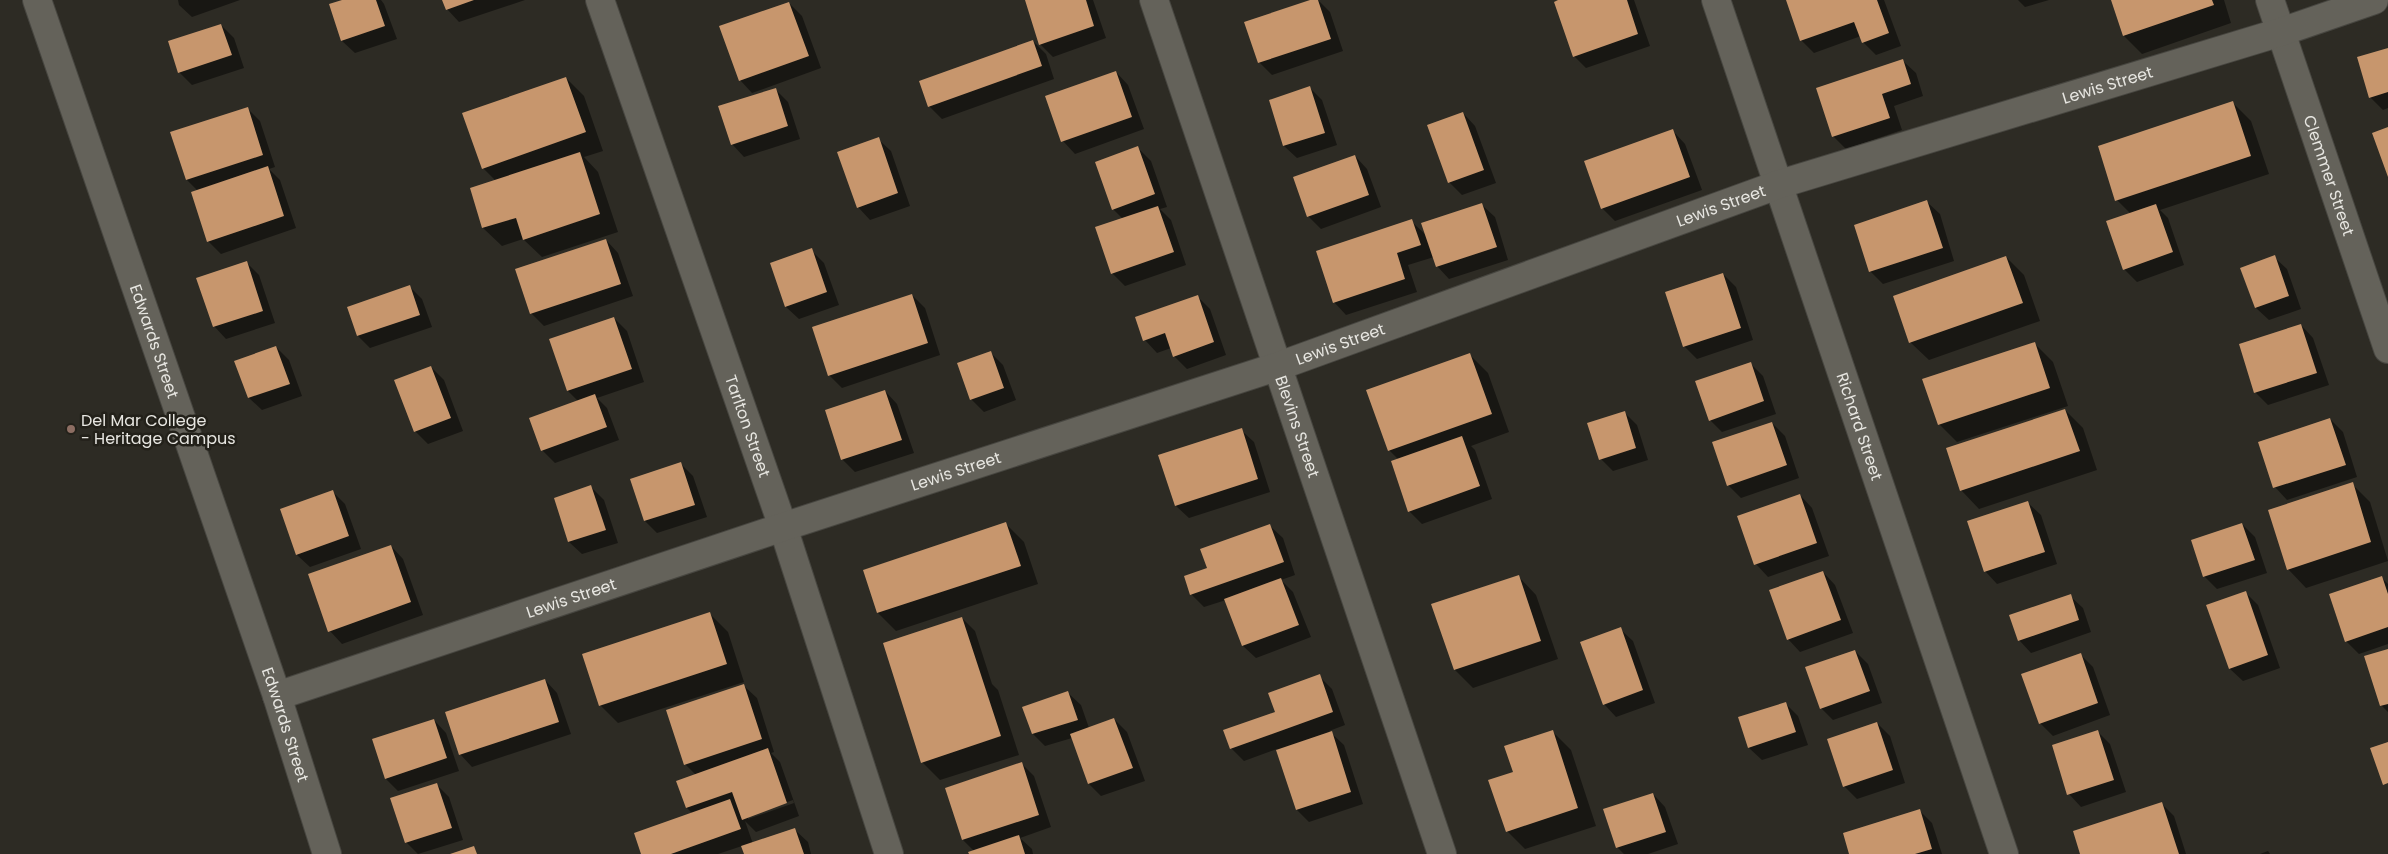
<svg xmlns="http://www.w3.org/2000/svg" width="2388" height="854" viewBox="0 0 2388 854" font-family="Poppins,sans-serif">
	<rect width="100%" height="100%" fill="#2d2b24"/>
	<path fill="#0007" fill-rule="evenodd" d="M178,0H240L192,17L179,5Z
		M346,0H381L384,4L397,39L355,53L342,41Z
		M444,0H525L459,22L447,9Z
		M1026,0H1093L1106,38L1053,57L1040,44Z
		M1314,0H1318L1330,12L1343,51L1272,75L1259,62Z
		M1562,0H1634L1650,46L1586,68L1574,56Z
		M1787,0H1884L1901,46L1876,55L1863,42L1861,36L1814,53L1801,40Z
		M2018,0H2049L2025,7Z
		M2112,0H2224L2231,23L2142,54L2124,36Z
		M789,3L802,16L821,68L752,93L740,80Z
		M221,25L234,38L244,68L192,85L179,72Z
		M1033,41L1046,54L1054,79L942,119L929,106Z
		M2388,49V108L2383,110L2370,97Z
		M1903,61L1916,73L1923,96L1894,106L1902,130L1846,149L1833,136Z
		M1116,72L1128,85L1144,129L1075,154L1063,141Z
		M566,78L584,96L603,151L584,157L598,172L618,232L542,257L523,239L502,246L483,228L472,189L496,181L483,168Z
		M1310,88L1322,100L1337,145L1297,158L1284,146L1270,101Z
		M775,89L788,102L800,139L744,157L732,144Z
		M2233,103L2251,121L2269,174L2160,210L2168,218L2184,265L2137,282L2125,270L2108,222L2131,214L2117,200Z
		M247,108L260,121L275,167L269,169L280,180L296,228L221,254L208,241L198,191L187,180L172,133Z
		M1463,113L1475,126L1496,183L1462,195L1449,182Z
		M1673,131L1685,144L1702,190L1615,221L1602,208Z
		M878,139L891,151L910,206L870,220L858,207Z
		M1138,148L1151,161L1167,207L1160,209L1171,220L1186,265L1125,286L1112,273L1123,219L1113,209Z
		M1355,156L1367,169L1381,207L1321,229L1308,216Z
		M1927,202L1940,214L1954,261L1883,284L1870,271Z
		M1482,205L1495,217L1508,260L1449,279L1437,266L1434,257L1408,265L1417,292L1346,315L1334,302L1411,221L1427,236Z
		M606,240L618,253L633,296L544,326L531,313Z
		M811,250L824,263L839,305L799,319L786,307L771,264Z
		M2006,257L2024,275L2040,321L1929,360L1910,342Z
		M2274,257L2287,269L2301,309L2269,320L2256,308L2242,268Z
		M246,262L259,275L275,323L226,339L214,326Z
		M1723,274L1736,287L1753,340L1697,359L1684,346Z
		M410,287L422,299L432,327L370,348L358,336L348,308Z
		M912,295L925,308L940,355L842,388L829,375Z
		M1197,296L1210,309L1226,355L1187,369L1174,356L1171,348L1157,353L1145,340Z
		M614,318L627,331L644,382L597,398L607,408L619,440L555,463L542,450L578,401L568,391L550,340Z
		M2301,325L2313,338L2329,385L2268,405L2256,393L2240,345Z
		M2035,344L2053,362L2068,406L1957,442L1939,424Z
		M276,347L289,360L302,396L262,410L249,398L236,362Z
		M990,352L1003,365L1016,400L984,412L971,399Z
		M1470,355L1488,373L1509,432L1471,446L1475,450L1492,499L1422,524L1409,511L1399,460L1389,450Z
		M1750,363L1763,376L1776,414L1722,432L1710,420Z
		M431,367L444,380L463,431L428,444L415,431Z
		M885,391L897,404L914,453L855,472L842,459Z
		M2065,410L2083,428L2097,470L1979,509L1961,490Z
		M1624,412L1637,425L1648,460L1613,471L1601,459Z
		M2330,419L2343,432L2357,477L2287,500L2275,487Z
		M1772,423L1785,436L1799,478L1741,498L1728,485Z
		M1241,430L1254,442L1270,492L1189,518L1176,506Z
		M681,464L693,476L707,517L657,533L645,521Z
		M2352,484L2370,502L2388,561L2306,588L2288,569Z
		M591,487L604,500L618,543L582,554L569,542L555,499Z
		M333,492L345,504L361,549L310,567L297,555L281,510Z
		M1800,495L1812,508L1829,556L1768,577L1756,564Z
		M2028,503L2041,515L2057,564L1997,584L1985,571Z
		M1006,524L1024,542L1038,584L896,631L878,613L864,570Z
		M2242,524L2255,537L2267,573L2217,589L2204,576Z
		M1270,526L1283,538L1295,575L1281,580L1293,592L1311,637L1256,658L1243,646L1226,600L1204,607L1192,595L1185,577L1209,568Z
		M391,546L403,559L423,615L342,644L330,631Z
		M1823,572L1835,585L1853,633L1800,652L1788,639Z
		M1518,576L1536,595L1558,659L1473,688L1455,670L1433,605Z
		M2381,577L2388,584V644L2359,654L2346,641Z
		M2246,593L2258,605L2280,668L2243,681L2230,669L2208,606Z
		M2070,596L2083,608L2091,632L2031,653L2019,640Z
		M710,614L728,632L744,682L618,723L600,705Z
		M962,618L975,631L992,684L998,690L1019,755L940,780L922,762Z
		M1620,629L1633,641L1655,703L1616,717L1604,704Z
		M2388,650V712L2381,705Z
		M1855,651L1868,664L1882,703L1833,720L1821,708Z
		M2080,654L2093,667L2110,715L2053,736L2040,723Z
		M1319,676L1332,689L1345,725L1329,731L1344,745L1363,804L1309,822L1297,810L1277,749L1244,761L1231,748Z
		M545,680L557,693L571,734L472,767L460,754Z
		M744,686L757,698L774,752L771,753L780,762L799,816L756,832L745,821L753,844L795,830L808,842L811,854H745L742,846L718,854H642L693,814L687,808L678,782L696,775L685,764ZM793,800L794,803L748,819V816Z
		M1068,693L1081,705L1089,728L1114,719L1127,732L1145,781L1101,796L1089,784L1072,738L1045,746L1033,734Z
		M1785,703L1798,716L1808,745L1762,760L1749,748Z
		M434,720L446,733L459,771L398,791L386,779Z
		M1877,723L1890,736L1905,783L1857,799L1844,786Z
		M1553,732L1571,750L1596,826L1525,849L1507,831L1514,773Z
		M2098,732L2110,744L2126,792L2081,807L2069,794Z
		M1021,763L1034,776L1051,827L1020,838L1032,849L1033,854H970L974,851L963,840L946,788Z
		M436,784L449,797L463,840L418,854L406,842Z
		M1653,794L1665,807L1678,844L1648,854H1624L1617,847Z
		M2161,803L2174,816L2186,854H2081Z
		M1919,810L1932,823L1942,854H1850Z
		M2268,851L2270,854H2260Z"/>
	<path fill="#c7966d" d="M342,0H376L385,26L341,41L329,4Z
		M442,0H474L446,10Z
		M1025,0H1086L1094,26L1039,45Z
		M1310,0H1318L1331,39L1258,63L1244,22Z
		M1558,0H1627L1638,34L1573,57L1554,2Z
		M1786,0H1877L1889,33L1862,43L1854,22L1800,41Z
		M2111,0H2212L2214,5L2123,36Z
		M789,2L809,56L739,81L719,26Z
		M221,24L232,55L178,73L168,41Z
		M1033,40L1042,66L928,107L919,81Z
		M2388,48V92L2369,98L2357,57Z
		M1903,59L1911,84L1882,94L1890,118L1832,137L1816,88Z
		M1116,71L1132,117L1061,142L1045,96Z
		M566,77L586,132L482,169L462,113Z
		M1310,86L1325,133L1283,146L1269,100Z
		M776,88L788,126L731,145L718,106Z
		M2233,101L2251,156L2115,201L2098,146Z
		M248,107L263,155L186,180L170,132Z
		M1463,112L1484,170L1448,183L1427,125Z
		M2388,127V177L2372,133Z
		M1673,129L1690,177L1601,209L1584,161Z
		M879,137L898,193L857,208L837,152Z
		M1138,146L1155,194L1112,210L1095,162Z
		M580,152L600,214L523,240L516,218L482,228L470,188Z
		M1355,155L1369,195L1307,217L1293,177Z
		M268,166L284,216L207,242L191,192Z
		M1927,200L1943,248L1869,272L1854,225Z
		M1482,203L1497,247L1436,267L1421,223Z
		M2156,204L2173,252L2123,270L2106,221Z
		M1158,206L1174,252L1111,274L1095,227Z
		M1412,219L1421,245L1397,253L1405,279L1333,303L1316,251Z
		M606,239L621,284L530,314L515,269Z
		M812,248L827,292L785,307L770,263Z
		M2275,255L2289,296L2255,308L2240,268Z
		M2006,256L2023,303L1909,343L1893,296Z
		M247,261L263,311L213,327L196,278Z
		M1723,273L1741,328L1683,347L1665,292Z
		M410,285L420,315L357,336L347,307Z
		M912,294L928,343L828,376L812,327Z
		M1198,295L1214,342L1173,357L1165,333L1143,341L1135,317Z
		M614,317L632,369L567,391L549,339Z
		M2301,324L2317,373L2254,393L2239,344Z
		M2035,342L2050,388L1938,425L1922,379Z
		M276,346L290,384L248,398L234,361Z
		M991,351L1004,388L970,400L957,363Z
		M1470,353L1492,414L1388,451L1366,390Z
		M1751,362L1764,401L1709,421L1695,381Z
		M431,366L451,418L414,432L394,380Z
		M885,390L902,440L841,460L825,410Z
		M595,394L607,427L541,451L529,418Z
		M2065,409L2080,451L1960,491L1946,448Z
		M1625,411L1636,448L1599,460L1587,423Z
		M2330,418L2346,465L2273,488L2258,442Z
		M1772,422L1787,465L1727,486L1712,442Z
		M1242,428L1258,479L1175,506L1158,455Z
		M1462,436L1480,486L1408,512L1391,461Z
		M681,462L695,505L644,521L630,479Z
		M2353,482L2371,542L2287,570L2268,510Z
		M591,485L606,530L568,542L554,498Z
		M333,490L349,536L296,555L280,509Z
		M1800,494L1817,543L1754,565L1737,516Z
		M2028,501L2045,552L1984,572L1967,521Z
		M1006,522L1021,566L877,613L863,570Z
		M2242,523L2255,560L2203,577L2191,540Z
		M1270,524L1284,562L1190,595L1184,576L1207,568L1200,549Z
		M391,545L411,602L328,632L308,574Z
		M1823,571L1841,620L1787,640L1769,590Z
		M1519,575L1541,641L1454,670L1431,604Z
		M2382,576L2388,594V627L2345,642L2329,594Z
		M1281,578L1299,625L1242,646L1224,599Z
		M2246,591L2268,655L2229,669L2206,605Z
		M2071,594L2079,620L2018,641L2009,615Z
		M710,612L727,664L599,706L582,654Z
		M962,617L1001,736L921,763L883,643Z
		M1621,627L1643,690L1603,705L1580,642Z
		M2388,649V704L2380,706L2364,656Z
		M1855,650L1870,691L1820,709L1805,667Z
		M2081,653L2098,703L2039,724L2021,674Z
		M1320,674L1333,712L1230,749L1223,730L1275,712L1268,693Z
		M545,679L559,722L459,755L445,712Z
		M744,684L762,739L684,765L666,710Z
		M1068,691L1078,720L1032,734L1022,707Z
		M1786,702L1796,732L1748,748L1738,717Z
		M1114,718L1133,768L1088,784L1070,734Z
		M434,719L447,758L385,779L372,739Z
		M1877,722L1893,770L1843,787L1827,739Z
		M1553,730L1578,808L1506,832L1488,780L1513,772L1504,746Z
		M2098,730L2114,780L2067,795L2052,745Z
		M1332,731L1351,792L1296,810L1276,750Z
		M2388,742V783L2383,785L2370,748Z
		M768,748L787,803L742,820L732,792L686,808L676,781Z
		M1022,762L1039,815L962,840L945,788Z
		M437,783L452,828L405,843L390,798Z
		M1653,793L1666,832L1616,848L1603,809Z
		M730,799L741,829L671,854H641L634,833Z
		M2162,802L2179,854H2080L2073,831Z
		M1920,809L1932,849L1915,854H1849L1843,833Z
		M795,828L804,854H744L741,846Z
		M1019,835L1025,854H969L968,852Z
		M474,846L477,854H450Z"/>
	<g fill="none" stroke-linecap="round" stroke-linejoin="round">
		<defs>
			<g id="minor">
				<path id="s1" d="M37,0L277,696L327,854"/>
				<path id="s2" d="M600,0L783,527L889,854"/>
				<path id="s3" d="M1154,0L1442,854"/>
				<path id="s4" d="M1716,0L2004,854"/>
				<path id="s5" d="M2270,0L2388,349"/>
				<path id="s6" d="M277,696L783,527L1279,366L1780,184L2281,32L2374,0"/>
			</g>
		</defs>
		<use href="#minor" stroke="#474640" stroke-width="30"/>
		<use href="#minor" stroke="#64625a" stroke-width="28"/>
	</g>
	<circle fill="#8d6e63" stroke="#23211a" stroke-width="2" cx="71" cy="429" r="5"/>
	<g text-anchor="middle" stroke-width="5" stroke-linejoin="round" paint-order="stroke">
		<g font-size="16" fill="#e7e6e1" stroke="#23211a">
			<text dy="6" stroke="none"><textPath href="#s6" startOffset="1930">Lewis Street</textPath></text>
			<text dy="6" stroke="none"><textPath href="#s5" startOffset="185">Clemmer Street</textPath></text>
			<text dy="6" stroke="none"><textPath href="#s6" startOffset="1525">Lewis Street</textPath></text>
			<text dy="6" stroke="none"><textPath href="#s1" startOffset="361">Edwards Street</textPath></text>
			<text dy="6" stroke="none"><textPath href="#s6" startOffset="1120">Lewis Street</textPath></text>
			<text dy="6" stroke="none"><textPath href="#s2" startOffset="451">Tarlton Street</textPath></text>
			<text dy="6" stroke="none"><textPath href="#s3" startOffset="450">Blevins Street</textPath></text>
			<text dy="6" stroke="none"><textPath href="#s4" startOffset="450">Richard Street</textPath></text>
			<text dy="6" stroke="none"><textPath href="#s6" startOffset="715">Lewis Street</textPath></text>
			<text dy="6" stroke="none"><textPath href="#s6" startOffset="310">Lewis Street</textPath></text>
			<text dy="6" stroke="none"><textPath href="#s1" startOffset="766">Edwards Street</textPath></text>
		</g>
		<g font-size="16" fill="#e7e6e1" stroke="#23211a" text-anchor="start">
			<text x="81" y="426">Del Mar College<tspan x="81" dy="18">- Heritage Campus</tspan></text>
		</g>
	</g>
</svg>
